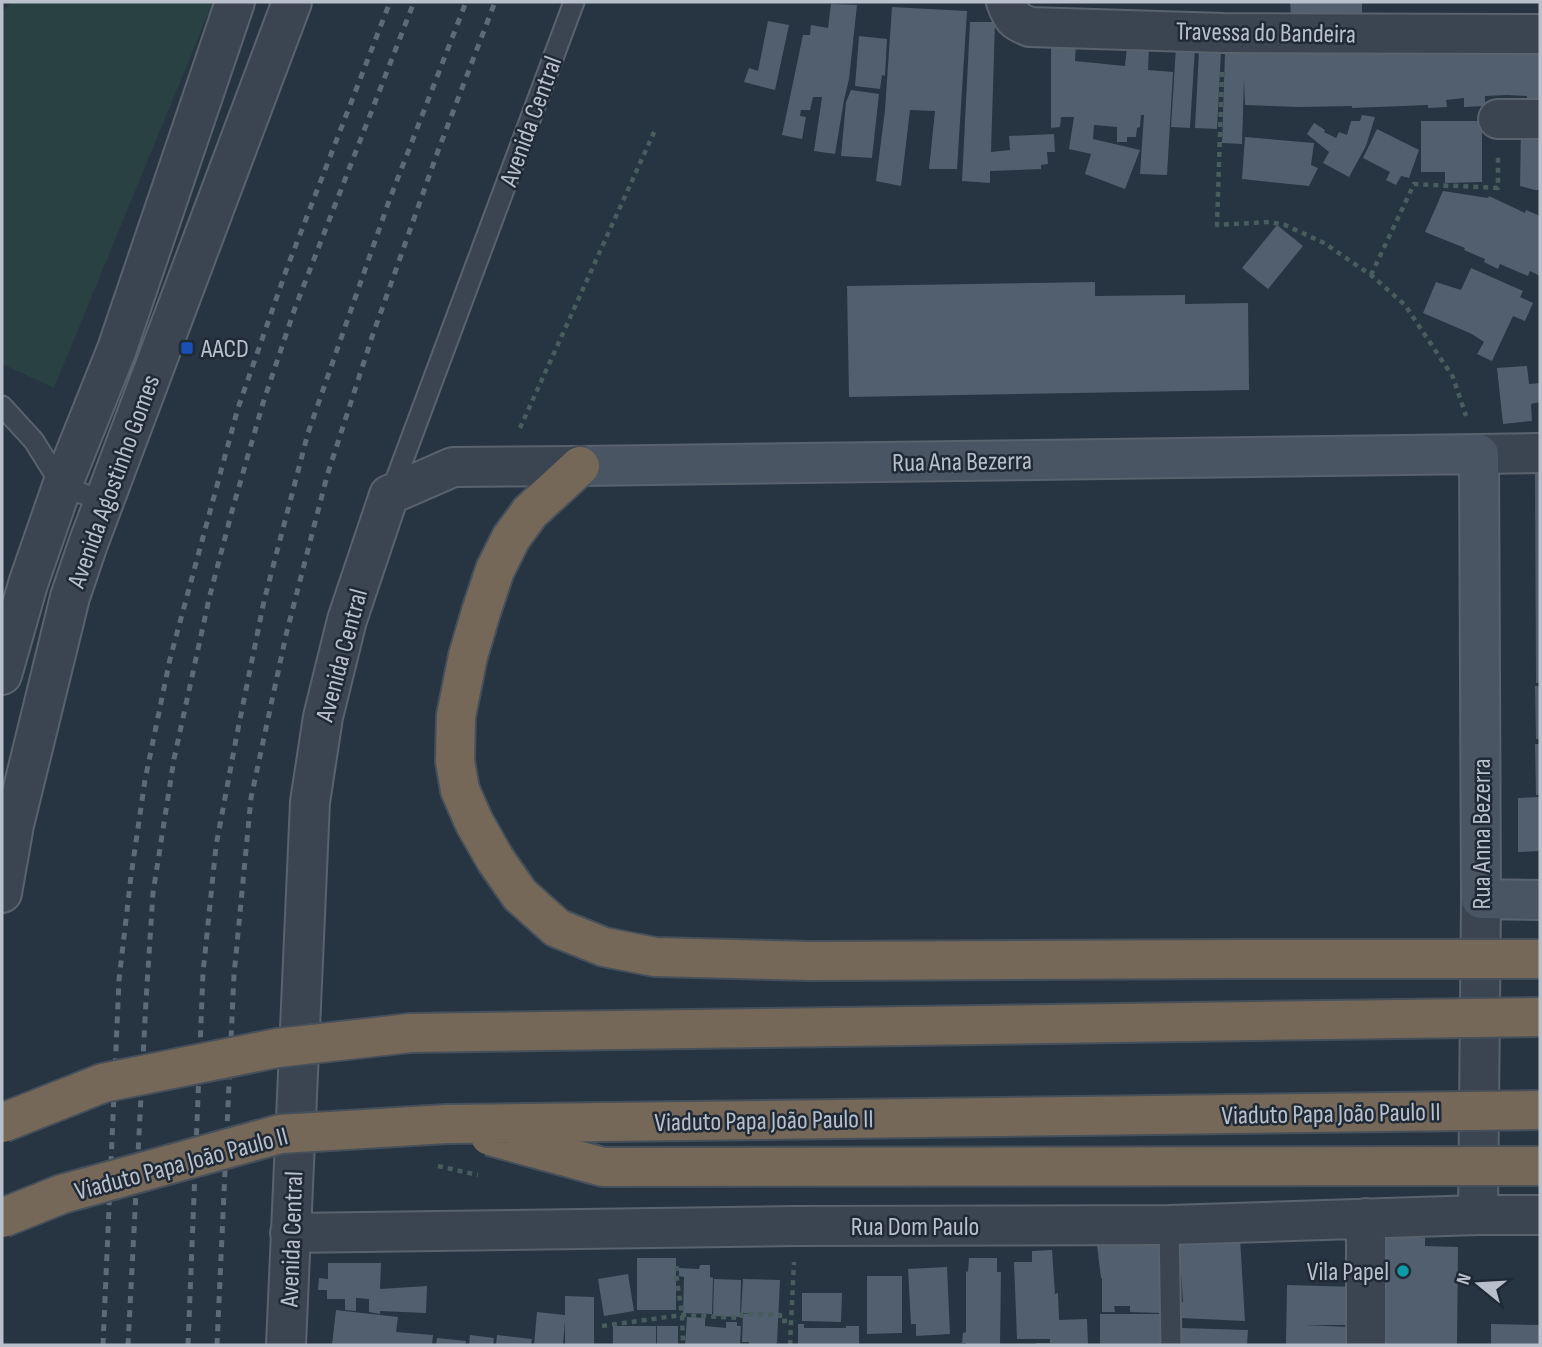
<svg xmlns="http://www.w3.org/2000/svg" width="1542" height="1347" viewBox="0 0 1542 1347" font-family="'Sofia Sans Condensed',sans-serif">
	<rect width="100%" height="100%" fill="#273441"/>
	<path fill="#294142" d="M11,2H213L54,388L2,364V13Z"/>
	<path fill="#525f6e" d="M1290,2H1362V13L1291,16Z
		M831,4L857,5L849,79L844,100L835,154L814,151L822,97H813L810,110H801L800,116L806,117L802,139L782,135L803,35H810L811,25L828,28Z
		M892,7L967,11L957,169H929L935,111L910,110L901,186L876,181L885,110Z
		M768,21L789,25L775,90L744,82L749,68L758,71Z
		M970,22H995L991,152L1010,150L1009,136L1054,134L1055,152H1047L1048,164L1041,165V169L990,171V183L962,181Z
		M859,36L887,39L885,76L882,75L880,89L855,86Z
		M1051,42L1076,44L1075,61L1125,66L1127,46H1149L1148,70L1173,72L1167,175L1140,174L1144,115H1141L1140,127L1137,128L1136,137H1127V142H1117V127L1094,125L1093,139L1140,150L1125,189L1085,174L1091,154L1069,149L1074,117H1061L1060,127L1051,128Z
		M1540,45V113L1527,112V96L1507,95L1485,96V106L1464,107V98L1446,100L1447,107L1428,108V105L1352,108V106L1300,107L1245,105L1244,79L1242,144L1222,143L1225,52Z
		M1176,47L1195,48L1190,128L1171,127Z
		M1199,50L1221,51L1217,129L1195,128Z
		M851,90L879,94L872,158L841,156L846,102Z
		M1362,115L1375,117L1366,146L1349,177L1323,163L1329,152L1307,134L1314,123L1325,130L1324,132L1336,138L1339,132L1347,135L1351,121H1360Z
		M1421,121H1482V182L1445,183V172H1421Z
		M1540,125V190H1535L1520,186L1521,126Z
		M1377,129L1419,150L1409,178L1401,176L1396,185L1386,180L1390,172L1363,158Z
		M1245,137L1314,143L1311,165L1318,168L1309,186L1242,179Z
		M1443,191L1488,198L1489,196L1525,213L1526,210L1540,216V276L1530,271L1528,276L1500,264L1498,269L1484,262L1485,259L1464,250L1465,248L1425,232Z
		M1277,225L1303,246L1268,289L1242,268Z
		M1471,268L1523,291L1520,297L1533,303L1525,321L1513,316L1492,361L1477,354L1484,342L1472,334L1423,313L1436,282L1461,290Z
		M1095,282V296L1185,295V304L1248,303L1249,390L849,397L847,286Z
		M1527,366L1529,384L1540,383V402L1531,404L1532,421L1503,424L1497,368Z
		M1535,474H1540V683H1536Z
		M1535,686H1540V739H1536Z
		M1535,744H1540V795H1536Z
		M1540,797V851L1518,852V798Z
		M1381,1237L1425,1238V1246L1458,1247L1457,1345H1381Z
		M1240,1239L1245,1321L1181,1318L1182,1302H1183L1179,1240Z
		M1160,1243L1161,1313L1130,1312V1306H1114L1115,1312H1102V1278H1101L1097,1245Z
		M1052,1250L1055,1294L1058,1293L1059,1320L1087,1319L1088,1345H1036V1343H1050V1339H1017L1014,1262H1032V1251Z
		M637,1258H676V1310H637Z
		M969,1258H997V1272H1001L1000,1345H965L966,1343H962L963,1333L966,1332V1271L968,1272Z
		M328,1263H381L380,1289L427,1286L426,1313L380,1311V1314L369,1312V1299L356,1298V1311L345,1310V1299H327V1290H318L319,1278L328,1279Z
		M700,1265H710V1277L713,1278L712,1314L683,1313L684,1277L679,1276V1268L699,1269Z
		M947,1267L950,1334L916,1336V1324H911L908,1269Z
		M628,1274L634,1311L604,1316L598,1279Z
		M867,1276H902V1333L867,1334Z
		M714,1279L741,1280L740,1317L713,1316Z
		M743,1279L780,1280L777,1343L775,1345H749V1342H742L743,1314H752L741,1313Z
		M1287,1285L1357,1287L1353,1325H1305L1349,1327L1351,1345H1286Z
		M802,1293H842L841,1322L802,1321Z
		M565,1296L594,1297V1345H565V1321L563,1345H534L537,1312L565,1315Z
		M336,1310L398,1317L396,1332L433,1335L432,1345H332Z
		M1100,1314H1162V1345H1100Z
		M687,1317L705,1318V1326L726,1328V1322H737V1326H741L740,1345H685Z
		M798,1324H804V1328H846V1326H859V1345H798Z
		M1491,1324L1540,1325V1345H1491Z
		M613,1326H656V1345H613Z
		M657,1326H678V1345H657Z
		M1182,1328L1248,1330L1247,1345H1182Z
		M470,1335L494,1338L493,1345H469Z
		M497,1335L532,1339L531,1345H496Z
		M437,1338L466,1341L465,1345H436Z"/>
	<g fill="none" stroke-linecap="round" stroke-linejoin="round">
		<defs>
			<path id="lane" d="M2,406L34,441L62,486L105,502
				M390,495L574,2
				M1169,1225L1171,1345"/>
			<path id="street" d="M1006,2C1012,18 1014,21 1030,27L1224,33L1540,34
				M1498,119H1540
				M1479,454L1540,453
				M2,675L28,584L62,486L117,349L235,2
				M2,893L14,825L70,597L88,544L292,2
				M1478,1215L1481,899
				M290,1233L796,1226L1169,1225L1478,1215H1540
				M286,1345L310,802L323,717L347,620L389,495L453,467L580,466
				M1366,1345V1218"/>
			<path id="secondary" d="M580,466L1479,454L1481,899L1540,900"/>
			<path id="highway" d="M580,466L530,512L511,538L495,570L481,612L468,656L456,716L455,761L460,790L474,822L495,859L520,895L557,928L604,947L655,957L811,961L1245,959"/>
		</defs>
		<use href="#lane" stroke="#59636e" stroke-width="23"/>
		<use href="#street" stroke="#59636e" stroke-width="42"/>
		<use href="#secondary" stroke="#59636e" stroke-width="42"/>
		<use href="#highway" stroke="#46505b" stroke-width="42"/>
		<path stroke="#475d5e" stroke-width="4.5" stroke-dasharray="5 5" stroke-linecap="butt" d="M1222,72L1217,225L1269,222L1285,225L1324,243L1371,275L1405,305L1453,377L1466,416
			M1371,275L1414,184L1498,188V156
			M520,428L655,130
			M677,1266L676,1273L682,1315L683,1345
			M602,1326L682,1315L741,1318L742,1314L780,1315V1321H791
			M790,1345L794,1262"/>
		<use href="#lane" stroke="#3b4551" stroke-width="19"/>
		<use href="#street" stroke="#3b4551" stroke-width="38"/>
		<use href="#secondary" stroke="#495563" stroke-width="38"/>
		<use href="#highway" stroke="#766858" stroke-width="38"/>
		<path stroke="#5d6a77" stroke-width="5" stroke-dasharray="7 7" stroke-linecap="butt" d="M103,1345L119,980L131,876L145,780L170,659L238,408L287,268L390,2
			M128,1345L146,1001L153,893L174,759L209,599L232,511L263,403L295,308L414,2
			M188,1345L203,973L216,846L237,734L264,601L308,433L389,201L466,2
			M217,1345L234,975L251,798L286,635L327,476L372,337L438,151L495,2"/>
		<defs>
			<path id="highway-bridge" d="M1245,959H1540
				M2,1123L103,1083L277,1048L410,1033L1540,1017
				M490,1136L603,1167L1540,1166
				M2,1218L62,1194L280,1134L447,1124L1540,1110"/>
		</defs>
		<use href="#highway-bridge" stroke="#46505b" stroke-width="42" stroke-linecap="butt"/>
		<path stroke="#475d5e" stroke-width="4.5" stroke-dasharray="5 5" stroke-linecap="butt" d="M438,1166L478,1175"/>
		<use href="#highway-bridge" stroke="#766858" stroke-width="38"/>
	</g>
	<rect fill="#1a4fb4" stroke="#1f2a36" stroke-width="2.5" x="180" y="341" width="14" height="14" rx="3.5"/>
	<circle fill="#0f9aa8" stroke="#1f2a36" stroke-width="2.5" cx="1403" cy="1271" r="7"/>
	<g text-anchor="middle" stroke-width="5" stroke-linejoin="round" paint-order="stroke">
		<g font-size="26" fill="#b8c0cb" stroke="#1f2a36">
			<text transform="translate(1266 32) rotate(1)" y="9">Travessa do Bandeira</text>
			<text transform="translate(530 121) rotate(-70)" y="9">Avenida Central</text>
			<text transform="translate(962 461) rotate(-1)" y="9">Rua Ana Bezerra</text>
			<text transform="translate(113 481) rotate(-70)" y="9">Avenida Agostinho Gomes</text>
			<text transform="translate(341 655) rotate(-75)" y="9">Avenida Central</text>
			<text transform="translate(1481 834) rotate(-90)" y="9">Rua Anna Bezerra</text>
			<text transform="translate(1331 1113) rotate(-1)" y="9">Viaduto Papa João Paulo II</text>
			<text transform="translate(764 1120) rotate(-1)" y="9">Viaduto Papa João Paulo II</text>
			<text transform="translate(181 1163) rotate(-15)" y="9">Viaduto Papa João Paulo II</text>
			<text x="915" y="1235">Rua Dom Paulo</text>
			<text transform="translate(291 1239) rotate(-88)" y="9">Avenida Central</text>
		</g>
		<g font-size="26" fill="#b8c0cb" stroke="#1f2a36" text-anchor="start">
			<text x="201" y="357">AACD</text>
			<text x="1389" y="1280" text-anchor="end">Vila Papel</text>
		</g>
	</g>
	<rect width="1542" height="1347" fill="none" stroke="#b8c0cb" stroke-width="7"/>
	<g transform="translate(1479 1284) rotate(288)" stroke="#1f2a36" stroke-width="5" paint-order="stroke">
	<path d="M0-5L12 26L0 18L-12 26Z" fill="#b8c0cb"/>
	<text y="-10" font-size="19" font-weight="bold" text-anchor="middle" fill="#b8c0cb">N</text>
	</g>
</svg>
